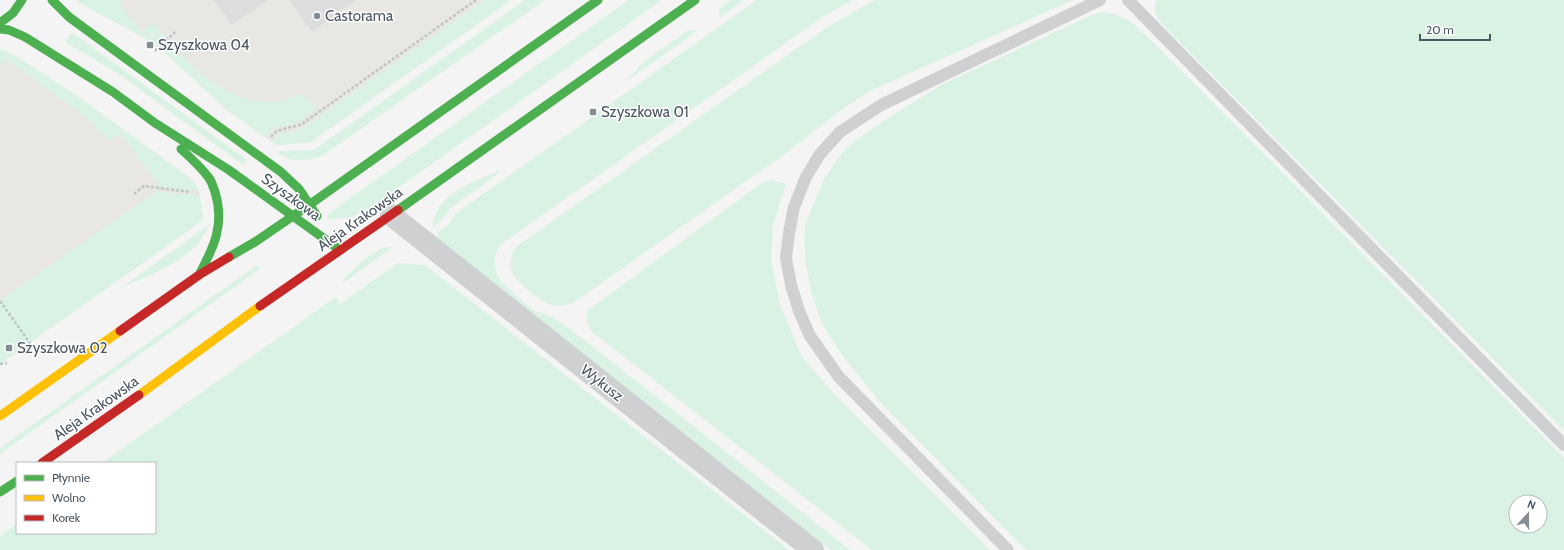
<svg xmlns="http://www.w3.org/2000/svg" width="1564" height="550" viewBox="0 0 1564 550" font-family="Cabin,sans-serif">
	<rect width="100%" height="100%" fill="#f4f4f4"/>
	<path fill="#e8e7e3" d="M76,0H511L311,142L276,145L227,110L161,49L129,29L94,11Z
		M0,49L9,52L76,95L193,180L199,191L203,220L0,364Z"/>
	<path fill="#d9f2e3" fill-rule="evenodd" d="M76,0H118L141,32L154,22L165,37L156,45L129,29L94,11Z
		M484,0H511L311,142L276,145L272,142L279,134L295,131L304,127Z
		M525,0H545L322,156C307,161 292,164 278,153L280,151L314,150Z
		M629,0H662L367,210L349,218L329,219L327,218L329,213Z
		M731,0H744L720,17L719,9Z
		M757,0H853L824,16L500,245C481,275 515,294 535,311C553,314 569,329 583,339L850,550H831L467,262L440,241L437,233L448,225L455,214Z
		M875,0H1073L870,91L845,107L789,151L573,303C566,305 559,306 552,305C539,301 513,281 511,268C509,260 513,253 516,247L826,28Z
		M1156,0H1564V430L1158,20L1155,9Z
		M1102,12C1124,13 1138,28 1153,42L1564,458V550H1026L880,402L842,355L822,324L812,294L806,264L804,240L806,223L824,179L844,150L871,129L939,86L1092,15ZM1516,502H1540V526H1516Z
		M689,30L697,31L627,81L642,63Z
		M72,32L247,160L243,165L120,75L65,42Z
		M169,42C195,70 227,101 268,102C280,102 292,97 303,93L316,109C309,114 302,120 295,123C281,128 275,123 265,138L227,110L161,49Z
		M0,49L9,52L76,95L192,180L199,191L160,187L121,134L109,140L92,122L6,59L0,67Z
		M501,170L497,175L449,209L443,219L433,227C433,194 476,181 501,170Z
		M771,180L786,184L773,225L771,260L780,305L802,357L837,397L990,550H872L591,331L587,322V311L760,184Z
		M157,191L200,196L203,220L0,364V300Z
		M209,225C196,259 153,274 122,287Z
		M387,247H393L343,283L344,279C356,267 370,251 387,247Z
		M398,263L425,265L789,550H0V536L17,524V533H155V463H102L336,297L340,304Z
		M257,265L260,269L0,454V448Z"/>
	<path fill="#ddddde" d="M214,0H268L232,25Z
		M289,0H356L312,32Z"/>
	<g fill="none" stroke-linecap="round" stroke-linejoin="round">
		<path stroke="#bcc7c4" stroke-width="2.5" stroke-dasharray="3 2" stroke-linecap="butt" d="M155,51L175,32
			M271,137C276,128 293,128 302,124L476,0
			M134,194L144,186L190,192
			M0,301L32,346
			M0,364L7,363"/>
		<path stroke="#ced0d2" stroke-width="12" d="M1128,0L1564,445
			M1008,550L839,377L810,336L799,311L791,285L786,258L789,233L794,207L806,177L820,154L840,132L881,105L1100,0"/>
		<path stroke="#ced0d2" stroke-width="22" d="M391,215L813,550"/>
		<path stroke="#4caf50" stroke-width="9" d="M52,0L69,17L281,172L299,189L317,216
			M0,23L13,13L22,0
			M0,29L9,30L25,37L113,92L155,123L229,170L340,250
			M181,149C191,158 201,167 209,178C212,182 213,187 215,192C225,224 214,247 199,275
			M398,210L695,0
			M229,257L255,242L309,205L598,0
			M0,492L17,481"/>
		<path stroke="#ffc107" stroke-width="9" d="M139,395L260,306
			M0,416L120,331"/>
		<path stroke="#c62828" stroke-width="9" d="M260,306L398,210
			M120,331L199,275L229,257
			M42,463L139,395"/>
	</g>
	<g fill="#868d94" stroke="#fff" stroke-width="1.5">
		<circle cx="317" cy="16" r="4"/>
		<rect x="146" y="41" width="8" height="8" rx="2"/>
		<rect x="589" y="108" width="8" height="8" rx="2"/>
		<rect x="5" y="344" width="8" height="8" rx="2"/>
	</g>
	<g text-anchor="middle" stroke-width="3" stroke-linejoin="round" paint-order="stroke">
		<g font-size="15" fill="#4a5661" stroke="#fff" text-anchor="start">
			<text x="325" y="21">Castorama</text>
			<text x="158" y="50">Szyszkowa 04</text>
			<text x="601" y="117">Szyszkowa 01</text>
			<text x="17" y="353">Szyszkowa 02</text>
		</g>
		<g font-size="15" fill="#4a5661" stroke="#fff">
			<text transform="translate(291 197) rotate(36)" y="5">Szyszkowa</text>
			<text transform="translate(360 219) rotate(-35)" y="5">Aleja Krakowska</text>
			<text transform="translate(602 383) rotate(38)" y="5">Wykusz</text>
			<text transform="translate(96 408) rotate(-35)" y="5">Aleja Krakowska</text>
		</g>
	</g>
	<rect x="16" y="462" width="140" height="72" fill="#ffffff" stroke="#b7bbc0"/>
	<rect x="24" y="475" width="20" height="6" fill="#4caf50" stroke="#b7bbc0"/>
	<text x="52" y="482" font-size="12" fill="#4a5661">Płynnie</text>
	<rect x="24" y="495" width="20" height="6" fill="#ffc107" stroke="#b7bbc0"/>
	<text x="52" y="502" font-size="12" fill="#4a5661">Wolno</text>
	<rect x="24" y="515" width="20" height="6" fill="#c62828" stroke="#b7bbc0"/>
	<text x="52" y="522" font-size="12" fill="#4a5661">Korek</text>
	<g transform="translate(1528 514) rotate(21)"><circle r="19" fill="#ffffff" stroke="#b7bbc0"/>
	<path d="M0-3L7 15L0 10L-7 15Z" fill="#868d94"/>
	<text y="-6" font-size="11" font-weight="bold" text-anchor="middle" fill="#4a5661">N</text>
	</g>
	<path d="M1420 34v6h70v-6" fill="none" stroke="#4a5661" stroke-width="2"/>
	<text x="1426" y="34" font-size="12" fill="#4a5661" stroke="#ffffff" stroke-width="3" paint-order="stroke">20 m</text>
</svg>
